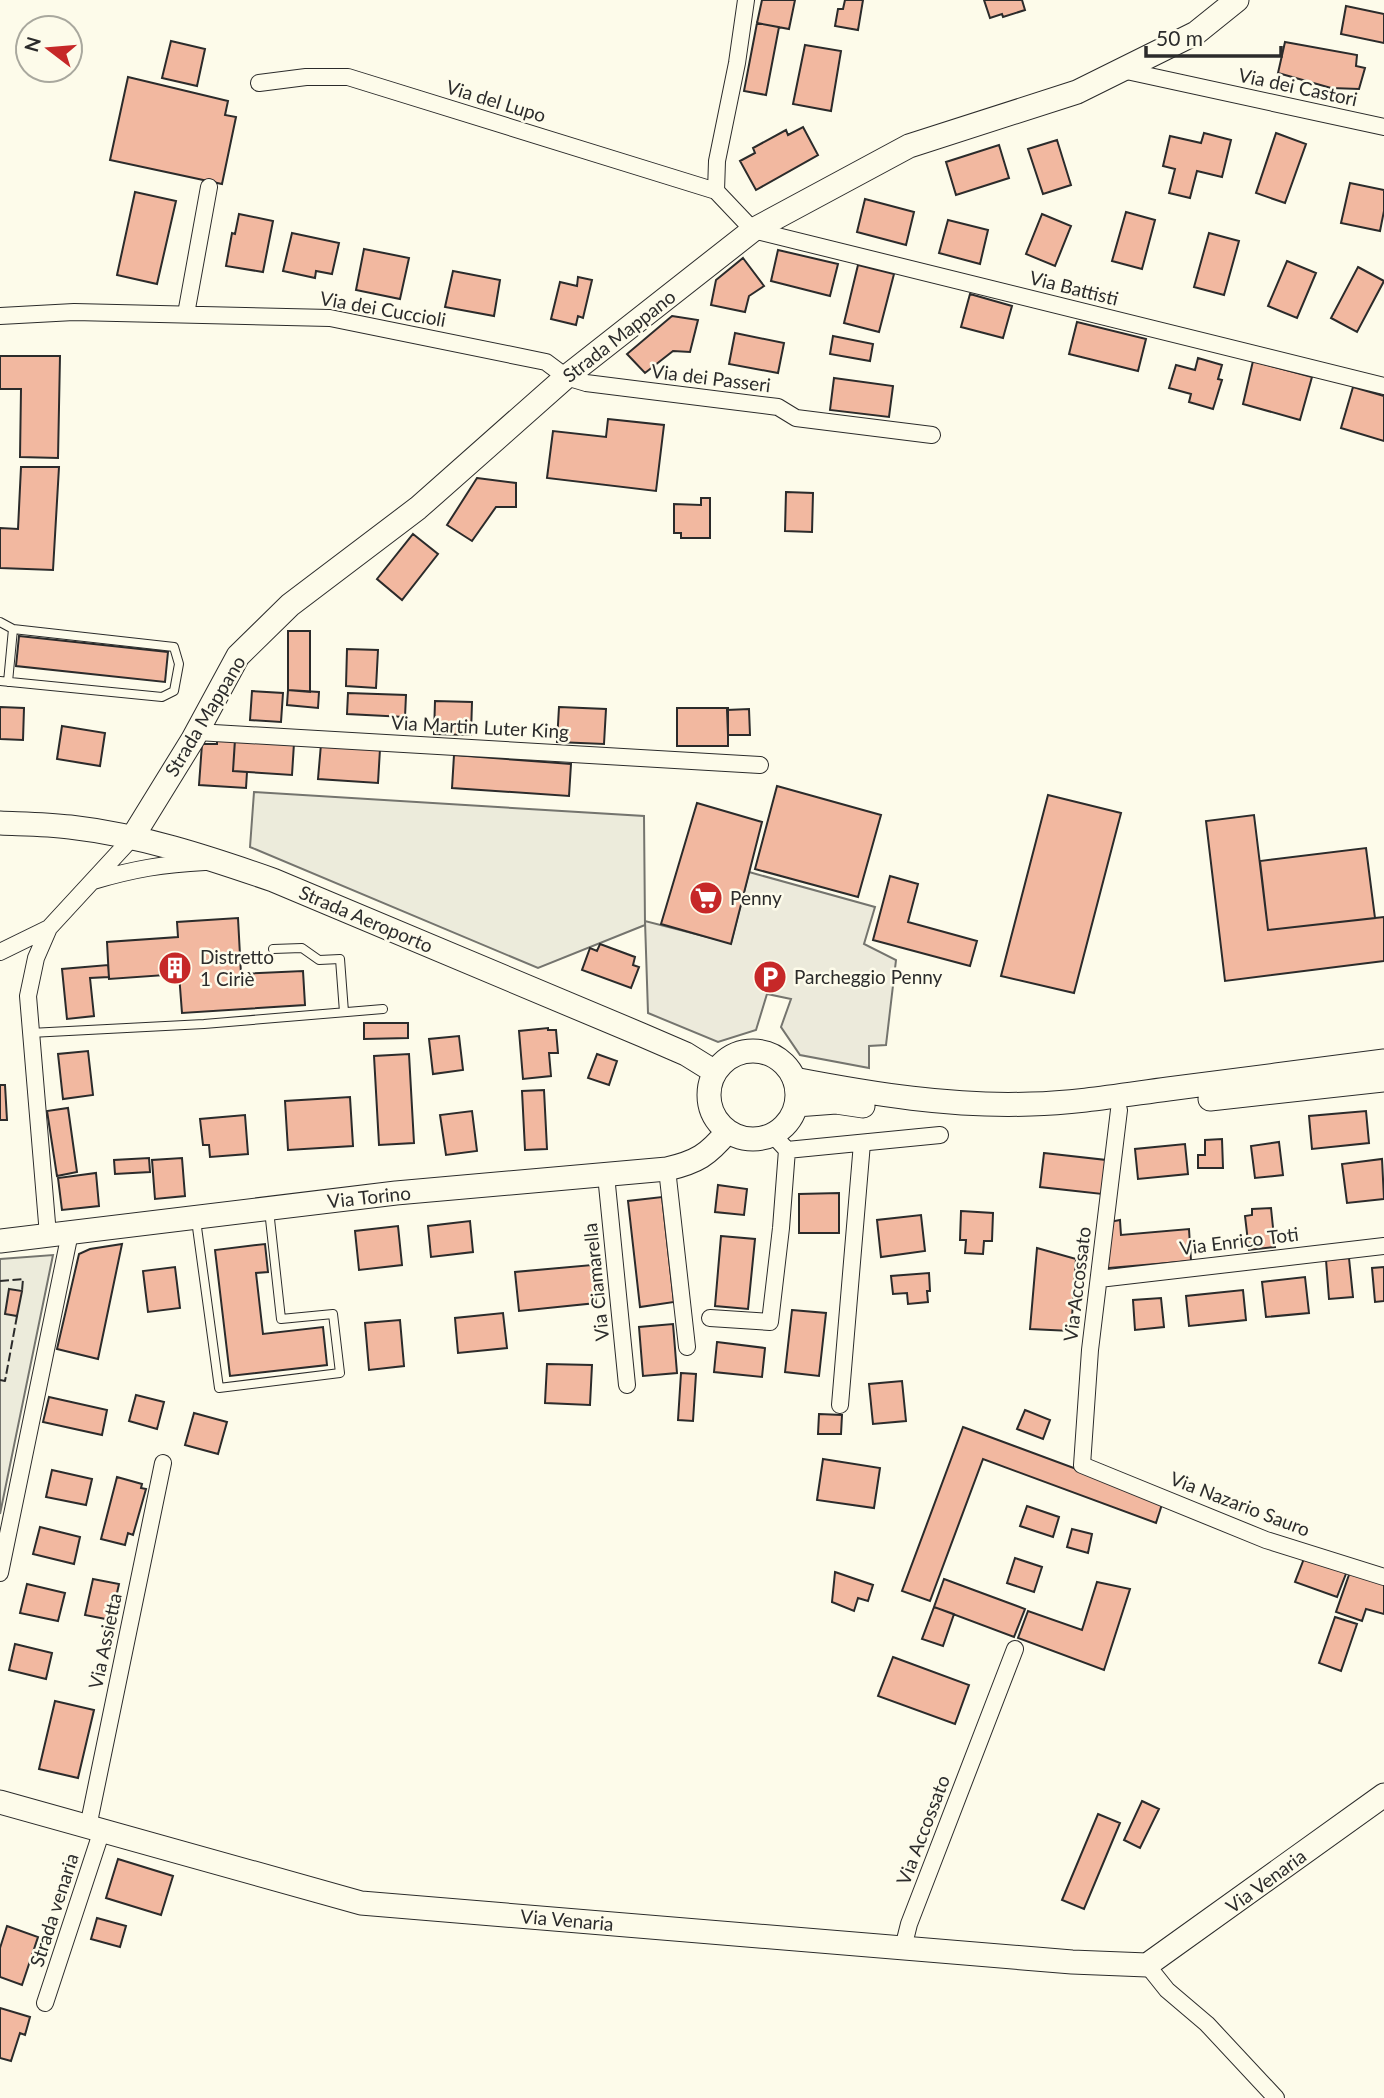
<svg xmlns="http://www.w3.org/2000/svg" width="1384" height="2098" viewBox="0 0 1384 2098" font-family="Lato,sans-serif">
	<rect width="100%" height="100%" fill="#fdfbea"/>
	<path fill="#ecebdb" stroke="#74746e" stroke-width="2" d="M254,792L644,816L645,925L538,968L250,847Z
		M53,1255L0,1514V1259Z"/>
	<path fill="#eceadb" stroke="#74746e" stroke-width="2" d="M749,872L875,907L864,944L896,960L886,1045L869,1046V1068L800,1055L781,1027L791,999L767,994L756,1030L718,1042L648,1013L645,921L731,943Z"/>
	<path fill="#f2b8a0" stroke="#2b2b2b" stroke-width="2" d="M762,0H795L789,29L757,23Z
		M845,0H863L858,30L835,26L838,9H843Z
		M984,0H1022L1025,10L1003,17L1002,14L990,18Z
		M1346,6L1384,14V43L1341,34Z
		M757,23L779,27L766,95L744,91Z
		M171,41L205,49L197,86L162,78Z
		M1285,42L1357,55L1356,66L1365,68L1359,89L1331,88L1278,73Z
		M805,45L841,51L831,111L793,104Z
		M128,77L228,101L225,115L236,117L222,184L110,160Z
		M803,127L818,155L756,190L740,161L755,153L753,148L786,130L788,135Z
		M1204,133L1231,140L1222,177L1197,171L1190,198L1169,193L1175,169L1163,166L1170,136L1201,143Z
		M1276,133L1306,144L1285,203L1256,193Z
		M1057,140L1071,185L1043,194L1028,149Z
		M999,145L1009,178L956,195L946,162Z
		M1350,183L1384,190V211L1380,231L1341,223Z
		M135,192L176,201L157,284L117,275Z
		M865,199L914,212L906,245L857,232Z
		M1126,212L1155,220L1142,269L1112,261Z
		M239,214L273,221L263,272L226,266L232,233L235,234Z
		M1042,214L1071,226L1055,266L1026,254Z
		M948,220L988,230L980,264L939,253Z
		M292,233L339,243L332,274L316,271L315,278L283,271Z
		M1209,233L1239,241L1224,295L1194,287Z
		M364,249L409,258L400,299L356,290Z
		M778,250L838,264L830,296L771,281Z
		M743,258L764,286L749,296L745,312L711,305L716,280Z
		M1287,261L1316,273L1297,318L1268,306Z
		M858,265L894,274L879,332L844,323Z
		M1358,267L1384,281L1357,332L1331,318Z
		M453,271L500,280L494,316L445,307Z
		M578,277L592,280L583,318L578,316L576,325L551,319L560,282L577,286Z
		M970,294L1012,306L1003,338L961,327Z
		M672,316L698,320L690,352L673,351L645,373L627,354Z
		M1077,322L1146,339L1138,371L1069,354Z
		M735,333L784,343L778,373L729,364Z
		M833,336L873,344L870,361L830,354Z
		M0,356H60L58,458L20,457L21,389H0Z
		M1198,358L1222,365L1218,379L1222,380L1213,409L1189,402L1191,394L1169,388L1176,365L1195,370Z
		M1253,361L1312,377L1300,420L1243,404Z
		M834,378L893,386L889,417L830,410Z
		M1353,387L1384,396V441L1341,428Z
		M608,419L664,425L656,491L547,478L553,431L606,437Z
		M21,467H59L53,570L0,568V528L18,529Z
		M477,478L516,483V507H496L472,541L447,525Z
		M786,492L813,493L812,532L785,531Z
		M701,498H710V538H681V533H674V504L701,505Z
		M413,534L438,554L402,600L377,579Z
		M288,631H310V692L288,690Z
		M19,636L168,652L165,682L16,666Z
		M347,649L378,650L376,688L346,686Z
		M288,690L319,692L318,708L287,705Z
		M252,691L283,693L281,722L250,720Z
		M348,693L406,695L405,717L347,714Z
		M435,701L472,702L471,735L434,734Z
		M0,707L24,708L23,740L0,739Z
		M559,707L606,709L604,744L557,742Z
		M677,708H728V746H677Z
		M749,709L750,735H728L727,710Z
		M62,726L105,733L100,766L57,759Z
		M217,739L235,740L233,771L247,772L246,788L199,785L202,744H217Z
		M235,739L294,743L292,775L233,771Z
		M321,744L380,749L378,783L318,779Z
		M454,755L571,764L569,796L452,788Z
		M777,786L881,815L858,897L755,869Z
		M1048,795L1121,813L1074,993L1001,976Z
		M697,803L762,822L731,944L661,924Z
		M1254,815L1268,930L1384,917V961L1225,981L1206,821Z
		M1366,848L1375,918L1268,930L1260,861Z
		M890,876L918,884L908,922L977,941L970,966L873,940Z
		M238,918L241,974L303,971L305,1005L182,1013L179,974L109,979L107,942L178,937L177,922Z
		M600,944L635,957L633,965L639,967L631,988L582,970L590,948L597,951Z
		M108,965L109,977L90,978L94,1016L67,1019L62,969Z
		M364,1023H408V1038L364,1039Z
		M548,1028V1030H556L558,1053H549L551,1076L523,1079L519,1031Z
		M459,1036L463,1070L433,1074L429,1039Z
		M88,1051L93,1095L63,1099L58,1054Z
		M409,1054L414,1143L379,1145L374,1056Z
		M597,1054L617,1061L609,1085L588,1078Z
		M0,1085H5L7,1120H0Z
		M544,1090L547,1149L525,1150L522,1091Z
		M350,1097L353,1146L288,1150L285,1101Z
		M68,1108L77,1172L57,1176L47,1111Z
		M472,1111L477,1151L446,1155L440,1115Z
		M1366,1111L1369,1143L1312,1149L1309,1116Z
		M245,1115L248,1154L210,1157L209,1145H203L200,1119Z
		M1222,1139L1223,1168H1198V1155H1205V1140Z
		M1279,1142L1283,1175L1255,1178L1251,1146Z
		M1185,1144L1188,1174L1138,1179L1135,1149Z
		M1044,1153L1106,1160L1102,1194L1040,1187Z
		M149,1158L150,1172L115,1174L114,1160Z
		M182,1158L185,1196L155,1199L152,1160Z
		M1382,1159L1384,1199L1347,1203L1342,1164Z
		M96,1173L99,1206L62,1210L58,1178Z
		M718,1185L747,1189L744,1215L715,1212Z
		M839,1193V1233H799V1194Z
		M662,1197L674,1302L640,1307L628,1201Z
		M1271,1208L1275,1247L1249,1250L1245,1216L1252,1215V1209Z
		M961,1211L993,1213L992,1241H984L983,1254L965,1253L966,1240H960Z
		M921,1215L925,1251L881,1257L877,1220Z
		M1120,1220L1121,1235L1189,1229L1191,1261L1109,1268L1105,1265L1109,1222Z
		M470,1221L473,1252L431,1257L428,1226Z
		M398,1226L402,1265L359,1270L355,1231Z
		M721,1236L755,1239L748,1309L715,1306Z
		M122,1244L98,1359L57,1349L79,1254L90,1249Z
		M265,1244L268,1272L256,1273L263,1334L323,1327L327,1365L230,1376L215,1250Z
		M1037,1248L1076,1259L1071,1331L1030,1329Z
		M1349,1258L1353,1297L1329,1299L1326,1260Z
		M592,1265L596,1303L519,1311L515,1272Z
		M175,1267L180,1308L148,1312L143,1271Z
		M1384,1267V1301L1375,1302L1372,1268Z
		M929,1273L930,1291H927L928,1302L908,1304L907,1293L893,1294L891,1276Z
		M1305,1277L1309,1313L1266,1317L1262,1282Z
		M9,1289L22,1291L17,1316L5,1314Z
		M1243,1290L1246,1320L1189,1326L1186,1296Z
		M1161,1298L1164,1327L1135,1330L1133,1300Z
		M792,1310L826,1313L819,1376L785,1372Z
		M503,1313L507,1348L458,1353L455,1318Z
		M400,1320L404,1366L369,1370L365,1323Z
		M673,1324L677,1373L643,1376L639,1327Z
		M717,1342L765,1348L762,1377L714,1372Z
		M547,1364L592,1365L590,1405L545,1403Z
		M681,1373L696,1374L693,1421L678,1420Z
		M902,1381L906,1421L873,1424L869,1384Z
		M136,1395L164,1402L157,1429L129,1421Z
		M49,1397L107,1410L102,1435L43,1422Z
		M1025,1410L1050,1420L1043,1439L1017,1429Z
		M194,1413L227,1422L218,1454L185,1445Z
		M819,1414L842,1415L841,1434H818Z
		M963,1427L1163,1501L1156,1523L983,1459L930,1601L902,1591Z
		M823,1459L880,1468L874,1508L817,1500Z
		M52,1470L92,1479L86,1505L46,1497Z
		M117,1477L142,1484L141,1488L146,1489L133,1535L128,1533L125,1545L101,1539Z
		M1027,1506L1059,1517L1053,1537L1020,1526Z
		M40,1527L80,1537L74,1564L33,1554Z
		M1072,1529L1092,1534L1088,1553L1067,1547Z
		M1305,1556L1347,1571L1337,1597L1295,1582Z
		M1015,1558L1042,1567L1034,1592L1007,1583Z
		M835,1572L873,1585L868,1601L858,1598L854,1611L832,1602Z
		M1350,1572L1384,1583V1614L1366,1609L1362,1621L1336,1612Z
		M93,1579L119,1584L111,1620L85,1615Z
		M944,1579L1025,1609L1014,1637L934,1607Z
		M1097,1582L1130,1589L1104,1670L1018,1638L1028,1611L1082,1630Z
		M27,1584L65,1593L58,1621L20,1613Z
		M934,1607L954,1614L943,1646L922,1639Z
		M1335,1617L1357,1624L1341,1671L1319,1663Z
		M15,1644L52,1653L46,1679L9,1670Z
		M893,1657L969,1685L955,1724L878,1696Z
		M55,1701L94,1710L78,1778L39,1769Z
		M1142,1801L1159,1809L1140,1848L1124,1840Z
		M1098,1814L1120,1823L1084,1909L1062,1900Z
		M118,1859L173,1876L161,1915L106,1898Z
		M97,1918L126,1926L120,1947L91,1939Z
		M7,1926L38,1937L22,1985L0,1977V1948Z
		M0,2008L30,2017L25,2035L20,2033L11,2061L0,2058Z"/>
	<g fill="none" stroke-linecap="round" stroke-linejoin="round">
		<defs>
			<path id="lane" d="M0,622L13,629L174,647L179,664L174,691L162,697L0,681
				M8,682L13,629
				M273,949L302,948L319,960L340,959L344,1012
				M30,1033L204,1024L383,1009
				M196,1220L219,1388L340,1373L333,1314L281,1319L269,1210"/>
			<path id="street" d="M746,0L737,63L717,161L716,191L753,230L1384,386
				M1122,70L1384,127
				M259,83L306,77H348L716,191
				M186,314L209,187
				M0,316L74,312L330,318L546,362L566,377L586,383L778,407L796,418L932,435
				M197,732L760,765
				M93,881C134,869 163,864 205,862
				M0,952L49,928
				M1119,1110L1090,1350L1082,1465L1266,1540L1384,1577
				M773,1135L787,1150L940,1135
				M667,1169L687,1347
				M606,1175L627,1385
				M48,1235L28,996L36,958L49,928L132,838
				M1099,1279L1384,1246
				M710,1318L770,1322L781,1228L787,1150
				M840,1405L862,1143
				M0,1573L70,1233
				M88,1827L163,1463
				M903,1948L909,1924L1015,1649
				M1147,1965L1167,1990L1207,2024L1276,2098
				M45,2003L102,1830"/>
			<path id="secondary" d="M0,823C23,824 47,824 70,827C140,835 207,857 273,880L642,1035L686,1054L715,1072
				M132,838L193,739L238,656L290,605L418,508L566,377L753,230L909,146L1077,92L1196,33L1237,0
				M709 1095a44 44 0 1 1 88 0a44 44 0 1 1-88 0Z
				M794,1079C872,1094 952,1107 1031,1104C1077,1103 1123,1095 1168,1089C1240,1080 1312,1070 1384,1061
				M1210,1099L1384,1080
				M796,1105L836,1102L863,1106
				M0,1241L396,1193L667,1169C697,1162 708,1155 727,1132
				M0,1802L361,1903L1072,1962L1147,1965L1384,1795"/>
		</defs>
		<use href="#lane" stroke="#2b2b2b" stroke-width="10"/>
		<use href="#street" stroke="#2b2b2b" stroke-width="18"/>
		<use href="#secondary" stroke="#2b2b2b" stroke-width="25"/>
		<use href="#lane" stroke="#fdfbea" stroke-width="8"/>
		<use href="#street" stroke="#fdfbea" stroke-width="16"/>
		<use href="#secondary" stroke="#fdfbea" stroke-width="23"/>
		<path stroke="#2b2b2b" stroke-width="2" stroke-dasharray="9 3.5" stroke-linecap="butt" d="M0,1281L23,1279L22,1291
			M0,1380L5,1381L17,1316"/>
	</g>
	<defs>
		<symbol id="supermarket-disc" viewBox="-11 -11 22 22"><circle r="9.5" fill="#c62828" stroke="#fdfbea"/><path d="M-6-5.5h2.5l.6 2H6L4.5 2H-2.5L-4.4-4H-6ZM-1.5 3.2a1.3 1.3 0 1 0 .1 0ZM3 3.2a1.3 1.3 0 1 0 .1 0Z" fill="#fff"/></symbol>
		<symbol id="building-disc" viewBox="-11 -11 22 22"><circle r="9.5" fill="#c62828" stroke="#fdfbea"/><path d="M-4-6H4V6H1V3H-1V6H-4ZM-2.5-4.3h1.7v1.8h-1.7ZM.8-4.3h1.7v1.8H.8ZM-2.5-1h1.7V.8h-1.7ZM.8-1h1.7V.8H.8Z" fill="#fff"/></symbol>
		<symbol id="parking-disc" viewBox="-11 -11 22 22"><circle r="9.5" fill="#c62828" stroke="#fdfbea"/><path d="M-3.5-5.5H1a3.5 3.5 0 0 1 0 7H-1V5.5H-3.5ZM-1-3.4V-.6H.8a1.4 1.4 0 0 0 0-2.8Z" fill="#fff"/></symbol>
	</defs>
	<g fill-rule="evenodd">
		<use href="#supermarket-disc" x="687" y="879" width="38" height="38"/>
		<use href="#building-disc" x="156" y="949" width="38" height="38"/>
		<use href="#parking-disc" x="751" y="958" width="38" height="38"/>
	</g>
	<g text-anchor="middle" stroke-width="5" stroke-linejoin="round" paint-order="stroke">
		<g font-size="19" fill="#2b2b2b" stroke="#fdfbea">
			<text transform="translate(1298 87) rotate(12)" y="7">Via dei Castori</text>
			<text transform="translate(496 101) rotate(17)" y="7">Via del Lupo</text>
			<text transform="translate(1074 288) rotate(14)" y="7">Via Battisti</text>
			<text transform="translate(383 309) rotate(10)" y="7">Via dei Cuccioli</text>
			<text transform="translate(619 336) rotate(-38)" y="7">Strada Mappano</text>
			<text transform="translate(711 378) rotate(7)" y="7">Via dei Passeri</text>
			<text transform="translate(205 716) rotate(-59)" y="7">Strada Mappano</text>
			<text transform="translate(480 727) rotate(3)" y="7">Via Martin Luter King</text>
			<text transform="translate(366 919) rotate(23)" y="7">Strada Aeroporto</text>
			<text transform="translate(369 1197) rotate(-6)" y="7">Via Torino</text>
			<text transform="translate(1239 1241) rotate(-7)" y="7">Via Enrico Toti</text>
			<text transform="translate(596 1282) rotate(-96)" y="7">Via Ciamarella</text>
			<text transform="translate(1077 1284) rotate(-83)" y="7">Via Accossato</text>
			<text transform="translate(1240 1504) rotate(21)" y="7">Via Nazario Sauro</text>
			<text transform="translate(105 1641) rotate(-78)" y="7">Via Assietta</text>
			<text transform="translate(923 1830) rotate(-69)" y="7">Via Accossato</text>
			<text transform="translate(1266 1881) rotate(-36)" y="7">Via Venaria</text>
			<text transform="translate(54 1910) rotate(-72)" y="7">Strada venaria</text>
			<text transform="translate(567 1920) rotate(5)" y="7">Via Venaria</text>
		</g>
		<g font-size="19" fill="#2b2b2b" stroke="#fdfbea" text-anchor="start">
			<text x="730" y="905">Penny</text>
			<text x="200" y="964">Distretto<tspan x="200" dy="22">1 Ciriè</tspan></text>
			<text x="794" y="984">Parcheggio Penny</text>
		</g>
	</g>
	<g transform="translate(49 49) rotate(286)"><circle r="33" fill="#fdfbea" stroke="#a9a89e" stroke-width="2"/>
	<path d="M0-5L12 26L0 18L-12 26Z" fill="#c62828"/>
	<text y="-10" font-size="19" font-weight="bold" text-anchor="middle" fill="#2b2b2b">N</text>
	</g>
	<path d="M1146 46v10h135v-10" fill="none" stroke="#2b2b2b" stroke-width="3.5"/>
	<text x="1156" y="46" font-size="21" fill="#2b2b2b" stroke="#fdfbea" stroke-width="5" paint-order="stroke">50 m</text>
</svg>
